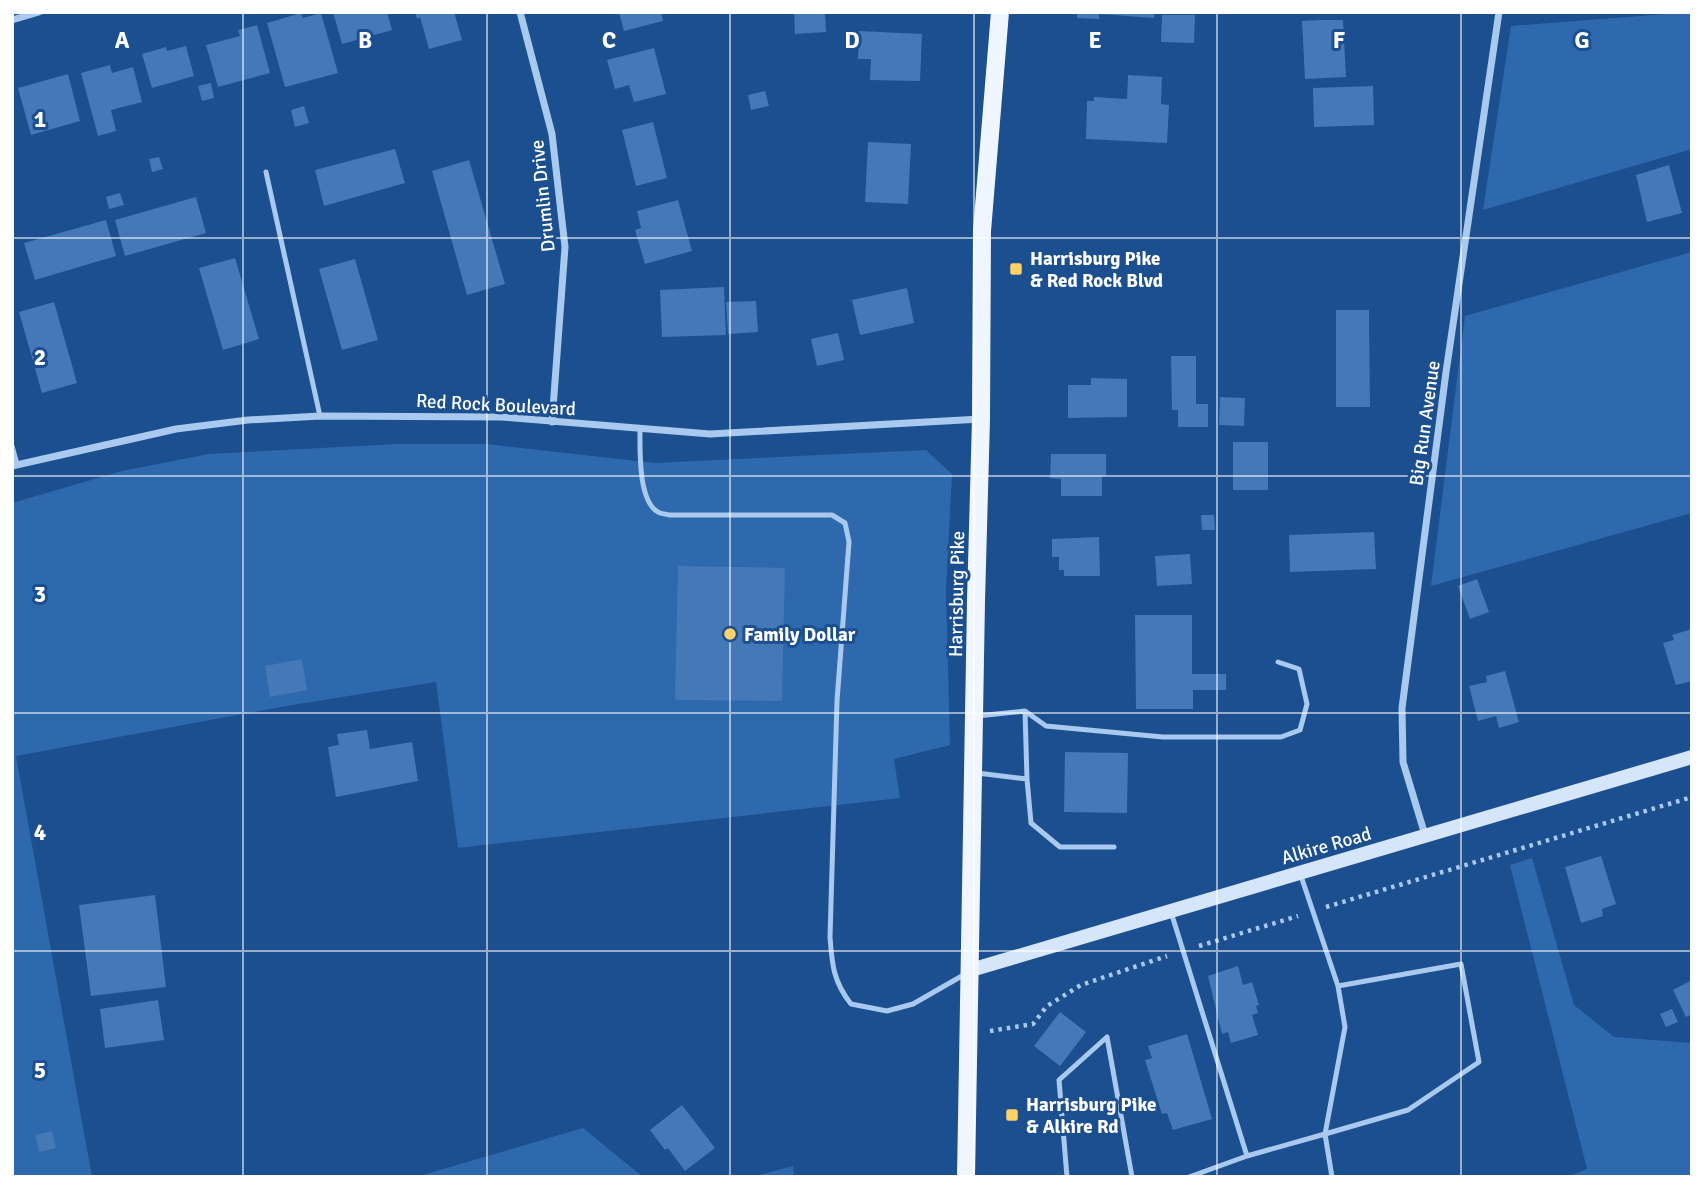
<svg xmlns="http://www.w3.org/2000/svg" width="1704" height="1189" viewBox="0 0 1704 1189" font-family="Signika,sans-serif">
	<rect width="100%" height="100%" fill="#1b4f8f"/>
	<path fill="#2e69ad" d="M1692,12V149L1483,210L1511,26Z
		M1692,252V513L1431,586L1465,316Z
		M397,444H486L655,463L926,450L952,474L946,590L950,745L894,759L900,798L458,848L436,682L286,706L16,756L92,1177H12V503L122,471L209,454Z
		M1532,858L1574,1005L1614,1037L1692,1043V1177H1567L1587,1169L1510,865Z
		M583,1128L643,1177H416Z
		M793,1166L794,1177H752Z"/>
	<path fill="#4478b7" d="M333,12H387L392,30L342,44Z
		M415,12H454L462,40L429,49L420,17L417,19Z
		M619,12H661L663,21L624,31Z
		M794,12H825L826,32L795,34Z
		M1077,12H1154V18L1099,14V19L1077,18Z
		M301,13L303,18L321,13L338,73L285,87L267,23Z
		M1162,15H1195L1194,43L1161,42Z
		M1319,20H1343L1346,77L1305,79L1302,21Z
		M257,25L270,73L218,87L206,45L240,36L238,30Z
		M859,31L922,34L920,81L870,80L871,59H858Z
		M186,46L194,76L152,88L142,54L166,47L167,51Z
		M654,48L666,94L634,102L629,85L615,89L607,60Z
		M110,65L112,73L133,67L142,102L111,110L116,131L98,136L81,73Z
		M68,74L80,121L31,135L18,88Z
		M1128,75L1162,77L1161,104L1169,105L1167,143L1086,139L1087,101H1094V97L1127,99Z
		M211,83L214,98L202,101L198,86Z
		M1373,86L1374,125L1314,127L1313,88Z
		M765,91L769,106L751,110L748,95Z
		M304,106L309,123L295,127L291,110Z
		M653,122L667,178L636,186L622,130Z
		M868,142L911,144L908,204L865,202Z
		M395,149L405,183L324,206L315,170Z
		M159,157L163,169L152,172L149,159Z
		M469,160L505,284L467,295L432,171Z
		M1669,165L1682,213L1647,222L1636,175Z
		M120,193L124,205L109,209L106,197Z
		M196,197L206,233L125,256L115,220Z
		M678,200L692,251L645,264L635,230L641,228L637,211Z
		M106,220L116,256L35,280L24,243Z
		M235,258L259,339L223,350L199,268Z
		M355,259L378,340L342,350L319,269Z
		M724,287L726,335L662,337L660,290Z
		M907,288L914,323L860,335L852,300Z
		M756,301L758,332L728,334L726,302Z
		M54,302L77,383L42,393L19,312Z
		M1336,310H1369L1370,407H1336Z
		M838,333L844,360L817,366L811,339Z
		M1171,356H1196V404H1208V427H1178V410H1172Z
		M1091,378L1127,379V417L1068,418V385H1091Z
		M1220,397L1245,398L1244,426L1219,425Z
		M1233,442H1268V490H1233Z
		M1051,454H1106V476H1102V496H1061V479L1050,478Z
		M1201,515H1214L1215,530H1202Z
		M1374,532L1376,569L1290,572L1289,535Z
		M1099,537L1100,576H1064V570H1059V557H1052V539Z
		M1190,554L1192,584L1157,586L1155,556Z
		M678,566L785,568L782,701L675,700Z
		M1477,579L1489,612L1470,619L1458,586Z
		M1135,615H1192V674H1226V690H1193V709H1136Z
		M1692,629V681L1676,685L1663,643L1674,640L1672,635Z
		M302,659L307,690L270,697L265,666Z
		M1505,671L1519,722L1499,728L1496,716L1478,721L1469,686L1487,682L1486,676Z
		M367,730L370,749L412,742L418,781L336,797L328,747L339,745L337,734Z
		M1065,752L1128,753L1127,813L1064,812Z
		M1601,856L1616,904L1602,909L1603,916L1581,923L1565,867Z
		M155,895L166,987L91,996L79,905Z
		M1238,966L1243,985L1252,982L1259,1005L1256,1006L1258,1013L1252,1015L1258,1035L1231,1043L1228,1032L1222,1034L1208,976Z
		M1692,980V1014L1686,1017L1673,990Z
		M158,1000L164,1040L105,1048L100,1009Z
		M1672,1009L1678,1022L1666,1027L1660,1014Z
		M1060,1012L1086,1032L1060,1066L1034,1046Z
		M1187,1034L1212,1119L1173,1130L1167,1113L1162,1114L1145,1060L1152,1058L1148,1046Z
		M682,1105L715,1148L685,1171L668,1148L665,1150L650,1130Z
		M52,1131L56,1148L39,1152L35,1135Z"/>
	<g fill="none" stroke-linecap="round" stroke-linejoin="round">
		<path stroke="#a9c9ee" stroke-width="4.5" stroke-dasharray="3.5 5" stroke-linecap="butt" d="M1326,907L1692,797
			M1199,946L1298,916
			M990,1031L1033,1024L1047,1006L1081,985L1167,956"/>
		<path stroke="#a9c9ee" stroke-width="5" d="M266,172L320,416
			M640,430C640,449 638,501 658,512C661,514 666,514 669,515H832L845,523L849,542L837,701L830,937C832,964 833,981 851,1004L887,1011L913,1004L967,973
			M12,446L17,464
			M1025,711L1027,779
			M977,716L1025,711L1046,726L1163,737H1281L1300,730L1307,704L1299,669L1278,662
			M977,773L1027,779L1031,823L1060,847H1114
			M1171,912L1247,1156
			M1067,1177L1059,1080L1107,1037L1132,1177
			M1189,1177L1247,1156L1325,1134L1345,1027L1338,986L1301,876
			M1332,1177L1325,1134L1408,1110L1479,1062L1461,964L1338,986"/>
		<path stroke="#a9c9ee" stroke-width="7" d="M520,12L552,134L565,247L552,422
			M12,20L39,12
			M12,466L176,429L248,420L320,416L502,417L710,434L981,419
			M1425,835L1403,762L1402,708L1446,372L1499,12"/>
		<path stroke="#d6e6fa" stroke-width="14" d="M971,970L1692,757"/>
		<path stroke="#f0f6ff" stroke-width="18" d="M966,1177L976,601L981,419L982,231L1000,12"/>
	</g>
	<path fill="none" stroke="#fff" stroke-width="2" stroke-opacity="0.55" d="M243,12V1177M487,12V1177M730,12V1177M974,12V1177M1217,12V1177M1461,12V1177M12,238H1692M12,476H1692M12,713H1692M12,951H1692"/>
	<g fill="#ffd166" stroke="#1b4f8f" stroke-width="2.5">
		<rect x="1009" y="262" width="14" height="14" rx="3.5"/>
		<circle cx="730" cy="634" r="7"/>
		<rect x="1005" y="1108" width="14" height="14" rx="3.5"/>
	</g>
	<g text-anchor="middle" stroke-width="6" stroke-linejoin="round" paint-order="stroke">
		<g font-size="19" fill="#fff" stroke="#1b4f8f">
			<text transform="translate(542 196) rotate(-96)" y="7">Drumlin Drive</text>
			<text transform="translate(496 404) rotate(3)" y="7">Red Rock Boulevard</text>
			<text transform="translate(1424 423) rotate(-82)" y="7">Big Run Avenue</text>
			<text transform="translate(956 594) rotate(-89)" y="7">Harrisburg Pike</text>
			<text transform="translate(1326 845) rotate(-16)" y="7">Alkire Road</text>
		</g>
		<g font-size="19" font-weight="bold" fill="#fff" stroke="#1b4f8f" text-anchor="start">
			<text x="1030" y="265">Harrisburg Pike<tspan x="1030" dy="22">&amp; Red Rock Blvd</tspan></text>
			<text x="744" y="641">Family Dollar</text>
			<text x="1026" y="1111">Harrisburg Pike<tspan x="1026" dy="22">&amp; Alkire Rd</tspan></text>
		</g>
	</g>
	<g font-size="23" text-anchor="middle" font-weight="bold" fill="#fff" stroke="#1b4f8f" stroke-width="6" stroke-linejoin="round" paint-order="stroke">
		<text x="122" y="48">A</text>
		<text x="365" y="48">B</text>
		<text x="609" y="48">C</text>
		<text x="852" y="48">D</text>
		<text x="1095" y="48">E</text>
		<text x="1339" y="48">F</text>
		<text x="1582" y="48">G</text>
		<text x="40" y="127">1</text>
		<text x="40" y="365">2</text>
		<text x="40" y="602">3</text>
		<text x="40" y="840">4</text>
		<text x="40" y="1078">5</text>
	</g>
	<rect width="1704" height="1189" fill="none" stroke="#ffffff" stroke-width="28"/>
</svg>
